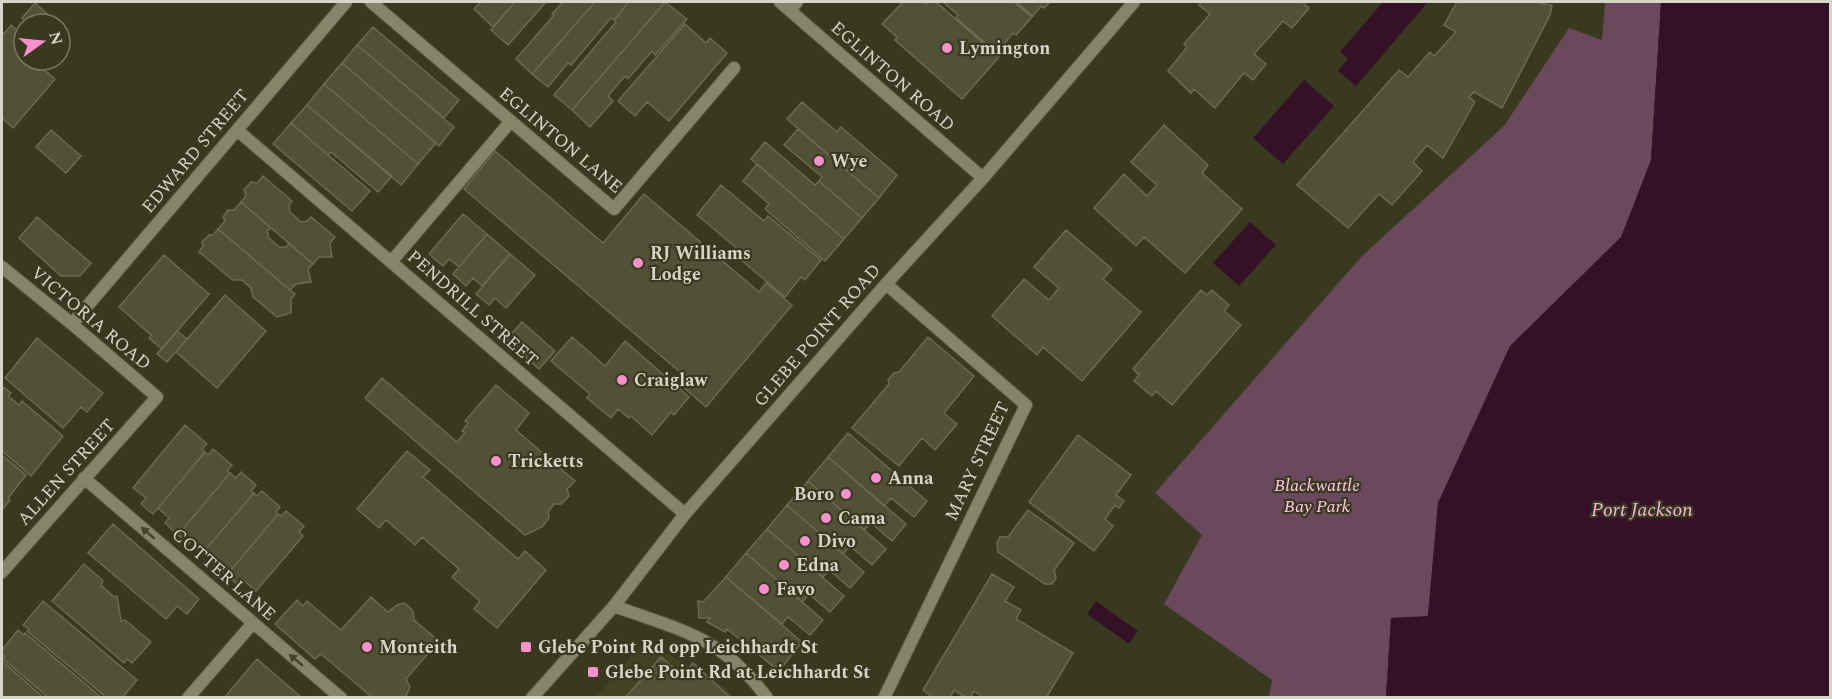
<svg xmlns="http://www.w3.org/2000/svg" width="1832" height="699" viewBox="0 0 1832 699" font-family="Spectral,serif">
	<rect width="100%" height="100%" fill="#393920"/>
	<path fill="#424322" d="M645,640L724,687L733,697L595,698Z"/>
	<path fill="#6a495c" d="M1605,2H1661L1651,160L1622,237L1510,346L1438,503L1428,617L1391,619L1386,697H1269L1272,680L1164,604L1202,535L1155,493L1362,256L1504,126L1569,28L1602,40Z"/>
	<path fill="#341127" d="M1383,2H1428L1356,86L1338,71L1348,59L1340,52Z
		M1661,2H1830V697H1386L1391,618L1428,616L1438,503L1510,346L1621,237L1651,160Z
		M1304,80L1334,106L1283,164L1253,138Z
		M1250,222L1276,245L1239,286L1213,263Z
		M1096,601L1138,631L1129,644L1087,614Z"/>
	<path fill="#505137" stroke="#6a6b50" stroke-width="1.5" d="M481,2H515L493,27L474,9Z
		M515,2H546L508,45L491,30Z
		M563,2H595L532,74L516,59L554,15L552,14Z
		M595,2H629L614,20L611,18L571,65L568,63L548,87L532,74Z
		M629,2H665L572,110L554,95L616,22L614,20Z
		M665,2L687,19L655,55L652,51L628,79L625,76L608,96L613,101L590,127L572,110Z
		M903,2H923L926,4L928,2H936L999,57L962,99L895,40L897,37L882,24Z
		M943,2H1014L1032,17L1016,35L1013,33L997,53L956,18L958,15Z
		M1016,2H1050L1044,8L1041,6L1033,16Z
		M1202,2H1306L1304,4L1309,8L1292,28L1283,21L1254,54L1266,64L1253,80L1244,73L1215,108L1194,89L1191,93L1168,71L1187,47L1184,44L1210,14L1199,5Z
		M1457,2H1532L1552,5L1550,15L1502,108L1474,92L1469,97L1475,102L1443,158L1427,145L1413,162L1422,171L1392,205L1379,194L1348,228L1297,185L1399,70L1408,77L1430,52L1434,56L1456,32L1444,25Z
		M35,3L53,19L48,24H28L22,18Z
		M685,24L706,43L710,38L727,53L669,121L647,102L635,116L618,101Z
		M11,25L24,37V60H33L55,79L13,128L2,118V32L4,34Z
		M373,27L459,100L444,118L357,45Z
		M357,45L454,127L439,146L342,63Z
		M342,63L436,143L418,164L324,84Z
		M324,84L418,164L401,185L307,105Z
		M802,102L837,132L841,127L897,175L879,198L787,119Z
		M307,105L392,176L378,192L331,152L328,155L291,123Z
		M291,123L370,191L352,211L273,144Z
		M1164,125L1208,165L1202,173L1242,209L1185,273L1144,237L1136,246L1094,208L1124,174L1147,196L1157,185L1131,162Z
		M798,129L879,198L862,218L819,181L822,177L784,145Z
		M51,130L81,156L66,173L36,147Z
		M765,142L815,185L819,181L862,218L844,239L751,159Z
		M495,151L603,243L644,194L759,292L766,283L792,305L706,407L681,385L687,378L464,189Z
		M757,164L844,239L825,261L765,209L769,204L743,181Z
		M263,176L292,201L289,205L290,212L301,222L307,221L311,217L335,237L330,243L332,257H319L313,264L241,202L246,196L244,190L251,182L257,183Z
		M721,185L764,221L768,216L821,260L805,280L801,277L785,297L735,255L739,250L697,215Z
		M241,202L271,228L267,231L269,238L279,247H286L289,243L313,264L308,269L311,282L296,284L290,290L218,229L225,221L223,217L228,210H234Z
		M463,214L487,234L459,267L449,259L443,266L429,254Z
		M37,217L91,263L80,276H61L19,238Z
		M218,229L295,294L291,299V313L277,317L253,297L251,288L242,280H233L199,252L203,246L202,242L209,235H213Z
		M1066,230L1112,269L1103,279L1141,312L1082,381L1043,347L1037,355L992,316L1024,279L1049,300L1059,288L1034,267Z
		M487,234L510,254L482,286L473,278L466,286L453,274Z
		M510,254L535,275L506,308L495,298L489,305L476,294Z
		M164,255L209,294L162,349L149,338L151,335L119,307Z
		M1201,290L1207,295L1212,290L1229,305L1224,311L1241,325L1172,405L1156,391L1152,396L1134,381L1139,375L1133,369Z
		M225,295L266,331L217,388L176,352Z
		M522,322L555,351L539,369L506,340Z
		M177,331L187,339L167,362L157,354Z
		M572,337L605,366L625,341L689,397L674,415L671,412L652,435L631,416L629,418L618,409L611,418L587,398L590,394L551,361Z
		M928,337L974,376L944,413L957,424L935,450L922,438L899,466L852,428L889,384L888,380L894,373L899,372Z
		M37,338L103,393L87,412L81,407L63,428L5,378Z
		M382,378L457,442L465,433L462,431L468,423L465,421L496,385L529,413L516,430L575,481L567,489L569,496L561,504H554L548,512L549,518L542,527L525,535L365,398Z
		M2,386L11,393L8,396L19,405L22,401L63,436L31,476L2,451Z
		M185,425L207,444L202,449L205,452L153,514L141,504L146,498L133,488Z
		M848,433L927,501L914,517L891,498L884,506L828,457Z
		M1078,435L1131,475L1116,495L1124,501L1119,508L1115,505L1105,519L1113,526L1094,551L1029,502Z
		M213,449L232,465L227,471L230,473L178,535L165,523L169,518L158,508L205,452L208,455Z
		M407,451L430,470L423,477L518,559L525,551L546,570L497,628L474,609L480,601L452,577L459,569L422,537L415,545L386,520L379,528L357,509Z
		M2,455L26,475L8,498L10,500L2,510Z
		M828,457L906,524L892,541L871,523L864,530L808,481Z
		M241,472L256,485L251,491L254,493L206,549L193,539L189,544L178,535L230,473L236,478Z
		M808,481L886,549L872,565L850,546L843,554L787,505Z
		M262,491L280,507L276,512L278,514L227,575L214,565L218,559L206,549L254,493L257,496Z
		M787,505L864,572L850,588L829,570L823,577L767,529Z
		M1028,510L1074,543L1054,570L1056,578L1052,584H1045L998,552L997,543L1000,537H1008Z
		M286,511L304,526L299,532L303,536L256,591L242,579L237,584L227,575L278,514L281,516Z
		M113,524L199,599L187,614L177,606L166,619L88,553Z
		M767,529L844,596L830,612L809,594L802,602L746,553Z
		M746,553L823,620L810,635L788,617L782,624L726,577Z
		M84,564L103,581L101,585L114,597L117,596L121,621L125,620L151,642L132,663L127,659L124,663L52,601Z
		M992,574L1014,587L1005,601L1021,610L1016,619L1073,653L1046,698H984L974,691L970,698H967L954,690L950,698H934L923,690Z
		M726,577L802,642L779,671L727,629L725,632L707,622L710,618H699L698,601L703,602Z
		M371,597L388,612L397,605L405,603L413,611L414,620L439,641L406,679L410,687L405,698H373L321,654L315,659L275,624L297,600L303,606L307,601L341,630Z
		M43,601L137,680L122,698H107L27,631L29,629L23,625Z
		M18,630L24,635L25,633L102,698H49L3,659L5,657L2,654V650Z
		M661,657L682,675L693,663L731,698H625Z
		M257,659L302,698H224Z
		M2,661L44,698H2Z"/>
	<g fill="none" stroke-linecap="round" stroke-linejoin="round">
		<defs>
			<path id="service" d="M371,2L614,209L734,68
				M790,10L797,2
				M391,262L511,121
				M84,478L341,698
				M188,698L253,623"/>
			<path id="minor" d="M780,2L983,178
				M237,130L685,514
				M2,267L72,324L157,397L2,572
				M72,324L346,2
				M614,606C680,630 723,637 767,698
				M884,698L1026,405L886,284"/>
			<path id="tertiary" d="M532,698L614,606L685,514L886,284L983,178L1134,2"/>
		</defs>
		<use href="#service" stroke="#565741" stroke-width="14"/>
		<use href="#minor" stroke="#565741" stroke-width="14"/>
		<use href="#tertiary" stroke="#565741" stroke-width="14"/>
		<use href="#service" stroke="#848569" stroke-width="12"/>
		<use href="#minor" stroke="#848569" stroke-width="12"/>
		<use href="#tertiary" stroke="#848569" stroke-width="12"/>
	</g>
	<defs><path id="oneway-solid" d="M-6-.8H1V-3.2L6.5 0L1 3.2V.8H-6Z" transform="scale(1.5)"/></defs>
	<g fill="#44442b">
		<use href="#oneway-solid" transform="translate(148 533) rotate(-139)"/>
		<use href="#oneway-solid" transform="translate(296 660) rotate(-140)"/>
	</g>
	<g fill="#f790cd" stroke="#393920" stroke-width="2">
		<circle cx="947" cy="48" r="6"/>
		<circle cx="819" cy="161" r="6"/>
		<circle cx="638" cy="263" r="6"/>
		<circle cx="622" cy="380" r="6"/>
		<circle cx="496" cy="461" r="6"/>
		<circle cx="876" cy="478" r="6"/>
		<circle cx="846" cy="494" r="6"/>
		<circle cx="826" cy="518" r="6"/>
		<circle cx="805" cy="541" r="6"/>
		<circle cx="784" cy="565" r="6"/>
		<circle cx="764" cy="589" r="6"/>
		<circle cx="367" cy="647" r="6"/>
		<rect x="520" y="641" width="12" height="12" rx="3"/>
		<rect x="587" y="666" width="12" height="12" rx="3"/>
	</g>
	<g text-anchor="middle" stroke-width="4.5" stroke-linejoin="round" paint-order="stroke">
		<g font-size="18" font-weight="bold" fill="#d5d6c7" stroke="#393920" text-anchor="start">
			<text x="959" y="54">Lymington</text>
			<text x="831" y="167">Wye</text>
			<text x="650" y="259">RJ Williams<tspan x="650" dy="21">Lodge</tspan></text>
			<text x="634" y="386">Craiglaw</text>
			<text x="508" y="467">Tricketts</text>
			<text x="888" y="484">Anna</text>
			<text x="834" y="500" text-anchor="end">Boro</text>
			<text x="838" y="524">Cama</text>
			<text x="817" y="547">Divo</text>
			<text x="796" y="571">Edna</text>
			<text x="776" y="595">Favo</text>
			<text x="379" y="653">Monteith</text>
			<text x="538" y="653">Glebe Point Rd opp Leichhardt St</text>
			<text x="605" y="678">Glebe Point Rd at Leichhardt St</text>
		</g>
		<g font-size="18" fill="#d5d6c7" stroke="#393920">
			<text transform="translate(893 76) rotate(41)" y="6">EGLINTON ROAD</text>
			<text transform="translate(561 140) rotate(40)" y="6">EGLINTON LANE</text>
			<text transform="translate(195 151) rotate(-50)" y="6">EDWARD STREET</text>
			<text transform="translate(473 308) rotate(41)" y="6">PENDRILL STREET</text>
			<text transform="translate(91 318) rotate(40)" y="6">VICTORIA ROAD</text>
			<text transform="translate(817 335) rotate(-49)" y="6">GLEBE POINT ROAD</text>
			<text transform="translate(977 461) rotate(-65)" y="6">MARY STREET</text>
			<text transform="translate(66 472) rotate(-48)" y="6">ALLEN STREET</text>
			<text transform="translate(224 574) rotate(41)" y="6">COTTER LANE</text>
		</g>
		<g font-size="18" font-style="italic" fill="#ffc7e6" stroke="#393920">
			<text x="1317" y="491">Blackwattle<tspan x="1317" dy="21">Bay Park</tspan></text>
		</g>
		<g font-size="20" font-style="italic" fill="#f8b2da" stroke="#393920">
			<text x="1642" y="516">Port Jackson</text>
		</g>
	</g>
	<rect width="1832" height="699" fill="none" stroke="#d5d6c7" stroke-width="6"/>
	<g transform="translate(42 42) rotate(75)"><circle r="28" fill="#393920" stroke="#777863" stroke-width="1.5"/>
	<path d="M0-4.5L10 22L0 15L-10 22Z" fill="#f790cd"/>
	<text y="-9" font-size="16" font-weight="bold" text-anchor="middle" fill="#d5d6c7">N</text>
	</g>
</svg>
